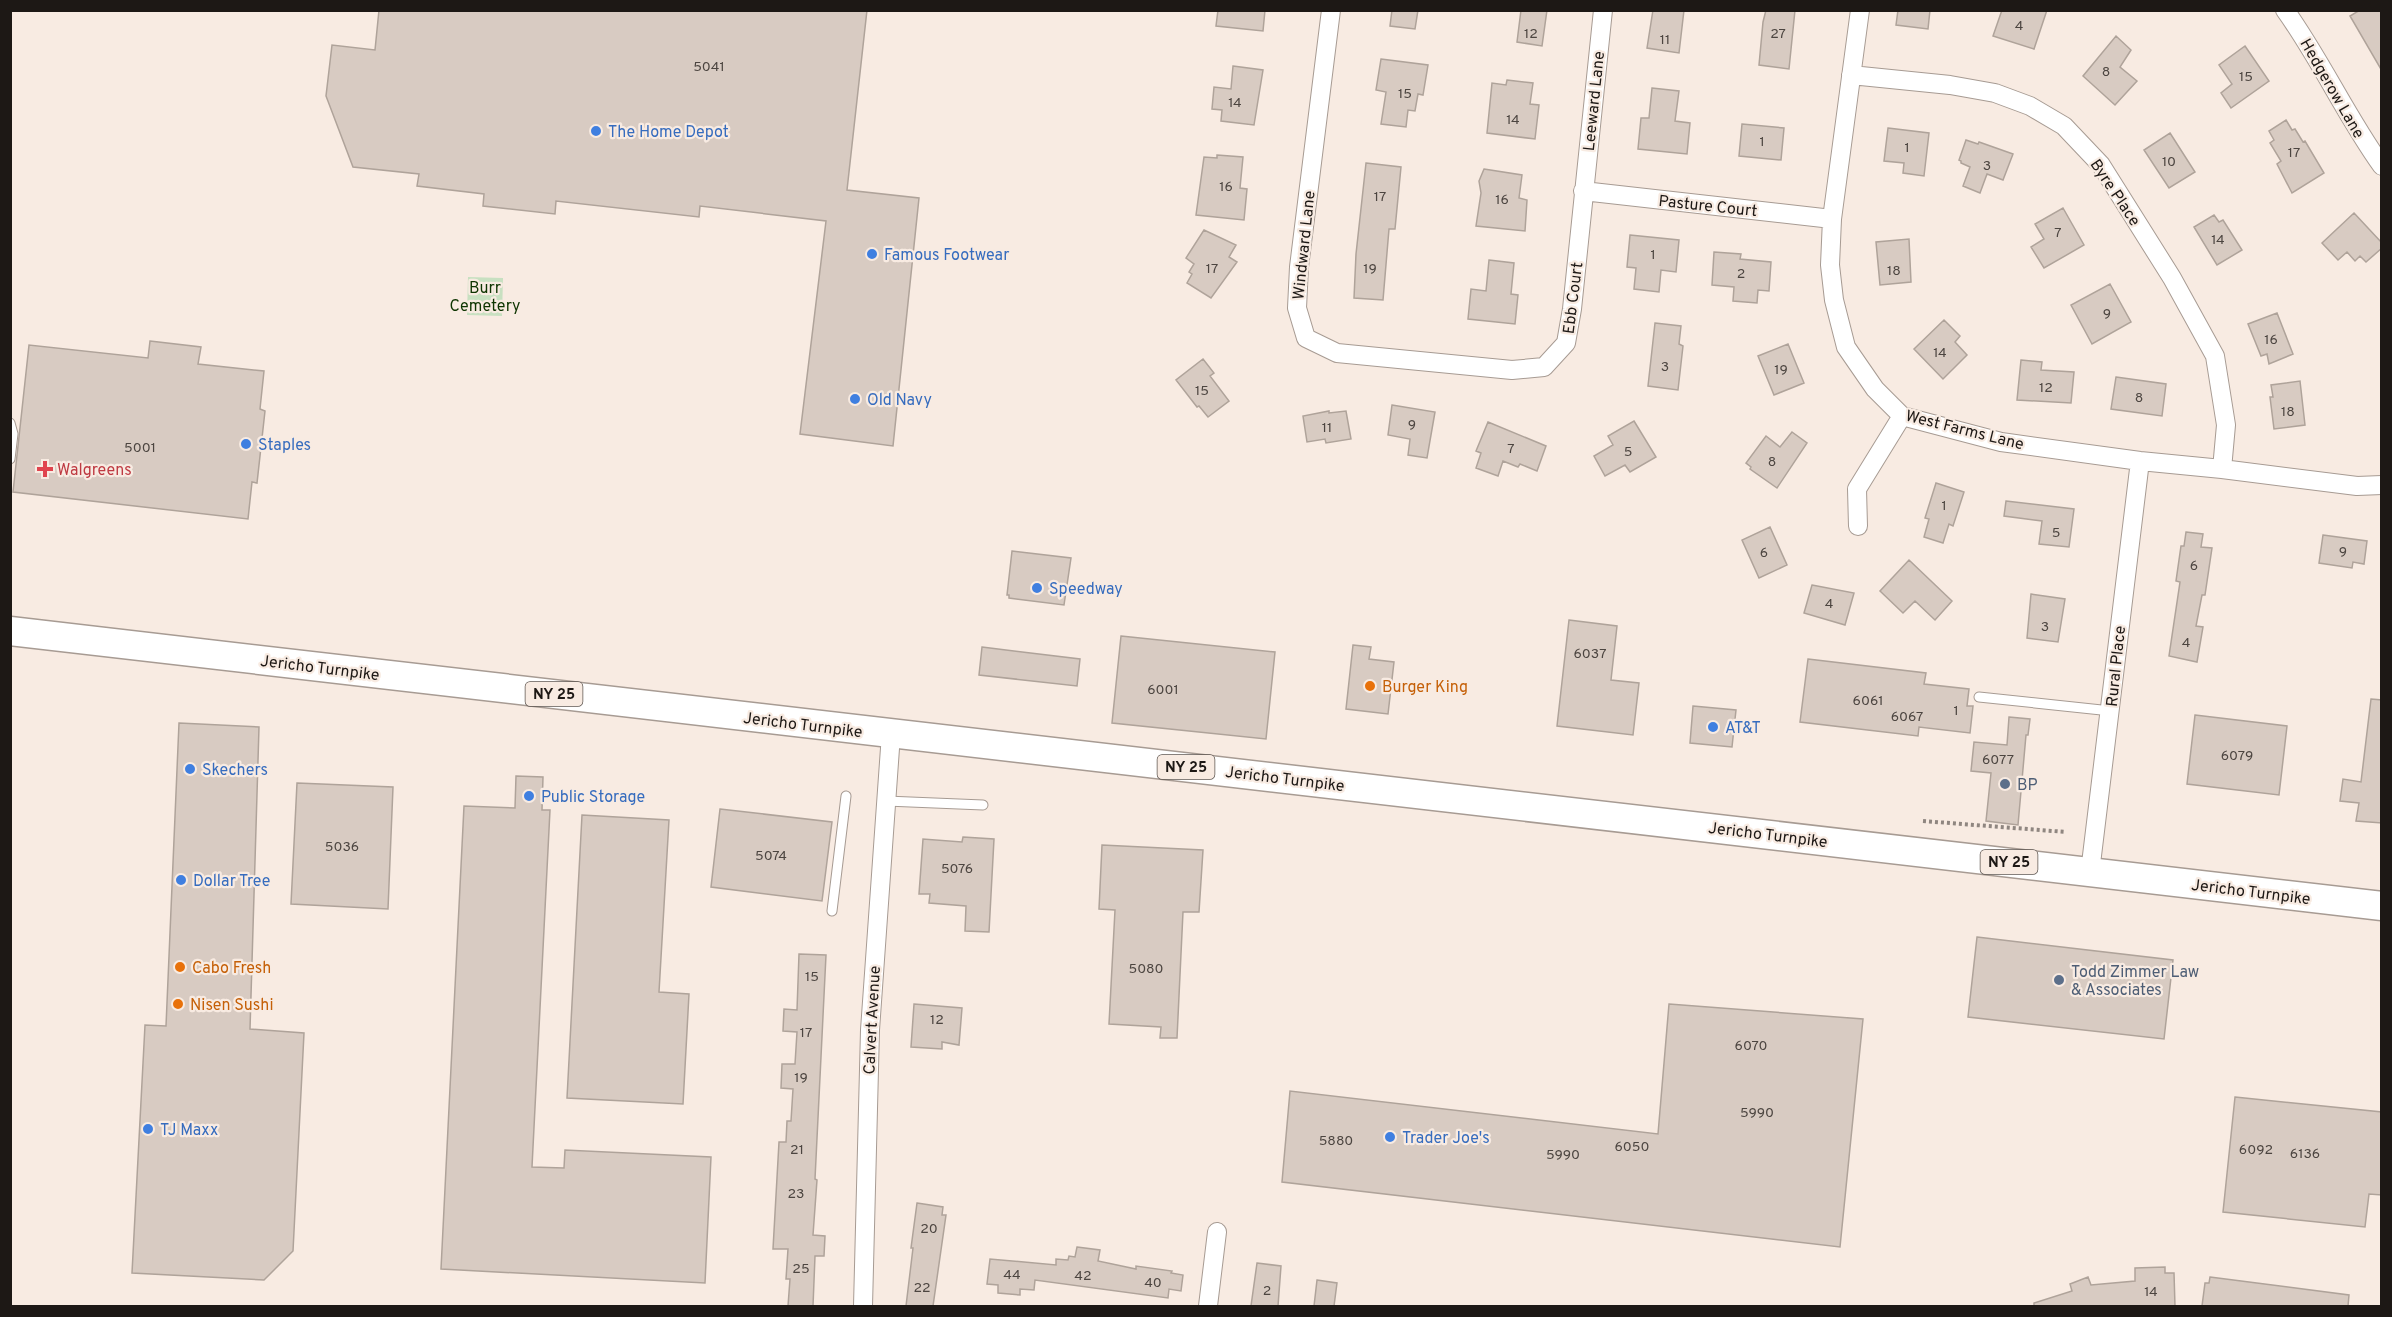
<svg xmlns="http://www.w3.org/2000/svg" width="2392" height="1317" viewBox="0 0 2392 1317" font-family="Overpass,sans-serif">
	<rect width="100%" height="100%" fill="#f8ebe2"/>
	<path fill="#c8e0c1" d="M468,277L503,278L502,316L467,315Z"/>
	<path fill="#d8cbc2" stroke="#afa39a" stroke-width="1.5" d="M379,10H867L847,190L919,198L893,446L800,434L826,221L700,206L699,217L556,201L555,214L483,206L484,194L417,186L419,174L353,167L326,96L332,45L375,50Z
		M1218,10H1265L1263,31L1216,26Z
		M1392,10H1418L1415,29L1390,26Z
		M1521,10H1547L1542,46L1517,42Z
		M1653,10H1684L1679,53L1647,48Z
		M1766,10H1795L1789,69L1759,65L1763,22Z
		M1898,10H1930L1928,29L1896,25Z
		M2002,10H2047L2034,49L1993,36Z
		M2360,10H2382V71L2350,16Z
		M2116,36L2131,50L2120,67L2137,81L2115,105L2083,76Z
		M2245,46L2269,81L2231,108L2221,93L2232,84L2219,65Z
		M1381,59L1428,65L1423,95L1418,94L1415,111L1408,110L1406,127L1381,124L1386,92L1376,90Z
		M1233,66L1263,70L1254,125L1221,121L1222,110L1212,109L1214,87L1231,89Z
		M1507,80L1533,83L1530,104L1539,105L1535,139L1487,133L1492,83L1506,85Z
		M1652,88L1679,91L1675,121L1690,123L1687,154L1638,149L1641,118H1649Z
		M2286,120L2292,130L2295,129L2303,142L2305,141L2324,173L2292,193L2277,164L2281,161L2270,143L2274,140L2269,131Z
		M1742,124L1784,128L1781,160L1739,156Z
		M1888,128L1929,133L1924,176L1903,173L1904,163L1884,161Z
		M2170,133L2195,172L2169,188L2144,150Z
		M1966,140L1978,144L1979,142L2013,154L2003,180L1987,174L1980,193L1963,186L1970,167L1961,163V161L1959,160Z
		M1217,155L1243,157L1240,188L1247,189L1244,220L1196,215L1204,157L1217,158Z
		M1366,163L1401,167L1395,229H1389L1383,300L1354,298L1356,254Z
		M1484,169L1522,175L1519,198L1527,200L1525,231L1476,226L1481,193L1479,181Z
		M2063,208L2084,245L2044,268L2031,247L2044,239L2035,224Z
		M2354,213L2382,243V248L2366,262L2360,256L2355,261L2347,252L2338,260L2322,243Z
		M2214,215L2219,222L2223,220L2242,250L2217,265L2194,227Z
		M1204,230L1236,245L1229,257L1237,262L1211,298L1187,283L1192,274L1189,272L1194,264L1186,258Z
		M1630,235L1679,240L1676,272L1661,270L1659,292L1634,289L1636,268L1627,267Z
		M1909,239L1911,282L1880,285L1876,242Z
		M1714,252L1741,254L1740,259L1771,262L1769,291L1758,290L1757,303L1733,301L1734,287L1712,285Z
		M1489,260L1514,263L1511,294L1518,295L1515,324L1468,319L1471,289L1486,291Z
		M2110,284L2131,322L2092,344L2071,305Z
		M2277,313L2293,354L2269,364L2267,354L2261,356L2248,324Z
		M1944,320L1960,336L1955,342L1967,355L1943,379L1914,349Z
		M1655,323L1681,326L1679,344L1683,346L1678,390L1648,386Z
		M150,341L201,347L198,364L264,371L260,409L265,411L257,483L252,482L248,519L13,492L29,345L148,358Z
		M1788,344L1804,383L1774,395L1758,356Z
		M1203,359L1214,373L1210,376L1229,401L1208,417L1199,406L1197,407L1176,380Z
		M2021,360L2042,362L2041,370L2074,372L2071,403L2017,400Z
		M2116,377L2166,384L2162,416L2111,409Z
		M2300,381L2305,425L2274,429L2270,397H2273L2271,385Z
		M1392,405L1435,412L1427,458L1408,455L1410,439L1388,435Z
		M1329,411V413L1346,411L1351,439L1326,443L1325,439L1307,442L1303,416Z
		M1634,421L1656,457L1630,472L1625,465L1605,476L1594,456L1613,445L1608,436Z
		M1488,422L1546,446L1537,471L1520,464L1518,467L1503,461L1498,476L1476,468L1481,453L1476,451Z
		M1792,432L1807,443L1777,488L1750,469L1751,467L1746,463L1766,436L1780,447Z
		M1936,483L1964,492L1953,526L1949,524L1943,543L1924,537L1929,519L1925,518Z
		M2006,501L2074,509L2069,547L2039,544L2042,521L2004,516Z
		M1770,527L1787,565L1759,578L1742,540Z
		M2186,532L2203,534L2201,547L2212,548L2205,595H2202L2196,626L2203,627L2197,662L2169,656L2180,582L2176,581L2181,546H2184Z
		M2323,535L2367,541L2364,564L2353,562L2352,568L2319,563Z
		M1012,551L1071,558L1064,605L1009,598V595H1007Z
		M1909,560L1952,601L1935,620L1915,601L1903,613L1880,591Z
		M1812,585L1854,593L1845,625L1804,613Z
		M2031,594L2065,599L2058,642L2027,638Z
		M1569,620L1617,626L1611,680L1639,683L1633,735L1557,726Z
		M1121,636L1275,652L1266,739L1112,723Z
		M1353,645L1371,647L1369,659L1394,662L1388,714L1346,709Z
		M982,647L1080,659L1077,686L979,675Z
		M1808,659L1926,673L1924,684L1969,689L1967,706H1973L1970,733L1919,727L1918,736L1800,722Z
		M2371,699L2382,700V823L2356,821L2359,803L2340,801L2343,779L2361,782Z
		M1693,706L1736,710L1732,747L1690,743Z
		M2195,715L2287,726L2279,795L2187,784Z
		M2009,717L2030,719L2028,735H2026L2018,825L1986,821L1991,773L1971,771L1974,742L2007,745Z
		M179,723L259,727L250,1029L304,1033L293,1251L264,1280L132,1273L145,1025L166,1026Z
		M516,776L543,777L542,810H550L532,1167L564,1168L565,1150L711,1157L705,1283L441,1269L464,806L515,808Z
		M297,783L393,787L388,909L291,904Z
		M720,809L832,822L822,901L711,887Z
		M582,815L669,820L659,992L689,994L683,1104L567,1098Z
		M963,837L994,839L989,932L965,931L966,906L929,903L930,894H919L923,839L962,842Z
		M1102,845L1203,850L1199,912H1183L1177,1038H1160L1161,1027L1109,1024L1115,910L1099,909Z
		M1977,937L2173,960L2164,1039L1968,1017Z
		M799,954L826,955L815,1179L817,1180L813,1235L825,1236L824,1256H815L813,1306H788L790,1279H786L788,1249H773L779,1142H786L787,1121H791L793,1089L781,1088L782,1064H795L797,1032L783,1031L784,1009L797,1010Z
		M914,1004L962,1008L959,1045L942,1042V1049L911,1047Z
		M1669,1004L1863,1019L1840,1247L1282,1182L1290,1091L1658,1134Z
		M2235,1097L2382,1112V1195L2369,1194L2365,1227L2223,1212Z
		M917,1203L943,1207L942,1215H946L933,1306H906L913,1248H911Z
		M1077,1247L1100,1250L1098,1261L1136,1269V1266L1172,1271L1171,1273L1183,1275L1181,1291L1169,1289L1168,1298L1035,1280L1034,1290L1020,1289V1295L998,1293V1285L987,1284L990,1259L1056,1265V1259L1068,1260L1069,1256L1075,1257Z
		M1257,1263L1281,1266L1278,1306H1251Z
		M2165,1267V1273H2174L2175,1306H2034V1303L2072,1291L2070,1284L2088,1277L2091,1285L2135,1281V1268Z
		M2210,1277L2349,1295L2348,1306H2202L2205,1283H2209Z
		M1317,1280L1337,1283L1334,1306H1314Z"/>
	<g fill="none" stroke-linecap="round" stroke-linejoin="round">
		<defs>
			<path id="service" d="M10,423L13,434L10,459
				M1979,697L2111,711
				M886,801L983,805
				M832,911L846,796"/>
			<path id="minor" d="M1331,10L1299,267L1297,308L1306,338L1337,353L1512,370L1544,367L1566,343L1572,309L1603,10
				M1860,10L1832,219L1830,265L1834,300L1846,347L1875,389L1902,416L2001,442L2140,461L2222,469L2357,486L2382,485
				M2285,10C2321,60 2346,116 2382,166
				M1851,75L1950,85L1995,93L2030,106L2064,126L2101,165L2172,278L2215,356L2226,425L2222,469
				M1583,191L1832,219
				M1858,526L1857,489L1902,416
				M2090,872L2140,461
				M863,1306L870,1030L891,734
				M1208,1306L1217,1232"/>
			<path id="primary" d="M10,631L2382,906"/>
		</defs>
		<use href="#service" stroke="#a79b93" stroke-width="11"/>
		<use href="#minor" stroke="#a79b93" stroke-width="20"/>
		<use href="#primary" stroke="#a79b93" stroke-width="31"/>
		<path stroke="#8f8680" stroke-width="4" stroke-dasharray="3 3" stroke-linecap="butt" d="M1923,821L2066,832"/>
		<use href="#service" stroke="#fff" stroke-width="9"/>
		<use href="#minor" stroke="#fff" stroke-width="18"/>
		<use href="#primary" stroke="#fff" stroke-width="28"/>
	</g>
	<g fill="#3f7fe0" stroke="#f8ebe2" stroke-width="2">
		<circle cx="596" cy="131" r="6"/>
		<circle cx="872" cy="254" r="6"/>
		<circle cx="855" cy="399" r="6"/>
		<circle cx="246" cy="444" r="6"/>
		<circle cx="1037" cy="588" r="6"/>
		<circle cx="1713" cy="727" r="6"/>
		<circle cx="190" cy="769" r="6"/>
		<circle cx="529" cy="796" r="6"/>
		<circle cx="181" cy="880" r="6"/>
		<circle cx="148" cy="1129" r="6"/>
		<circle cx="1390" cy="1137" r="6"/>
	</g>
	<path fill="#e0444e" stroke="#f8ebe2" stroke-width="2" d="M42 460h6v6h6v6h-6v6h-6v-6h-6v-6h6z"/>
	<g fill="#e8710a" stroke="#f8ebe2" stroke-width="2">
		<circle cx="1370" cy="686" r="6"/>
		<circle cx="180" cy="967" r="6"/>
		<circle cx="178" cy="1004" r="6"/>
	</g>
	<g fill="#5c6f8a" stroke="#f8ebe2" stroke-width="2">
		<circle cx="2005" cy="784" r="6"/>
		<circle cx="2059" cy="980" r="6"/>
	</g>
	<g text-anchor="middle" stroke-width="4.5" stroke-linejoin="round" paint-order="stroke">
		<g font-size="14" fill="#4c4540">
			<text x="2019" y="30">4</text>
			<text x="1531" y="38">12</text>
			<text x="1778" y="38">27</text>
			<text x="1665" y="44">11</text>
			<text x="709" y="71">5041</text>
			<text x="2106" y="76">8</text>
			<text x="2246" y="81">15</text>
			<text x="1405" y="98">15</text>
			<text x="1235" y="107">14</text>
			<text x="1513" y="124">14</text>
			<text x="1762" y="146">1</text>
			<text x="1907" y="152">1</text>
			<text x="2294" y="157">17</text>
			<text x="2169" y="166">10</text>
			<text x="1987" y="170">3</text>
			<text x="1226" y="191">16</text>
			<text x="1380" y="201">17</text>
			<text x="1502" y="204">16</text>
			<text x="2058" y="237">7</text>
			<text x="2218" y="244">14</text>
			<text x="1653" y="259">1</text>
			<text x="1212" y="273">17</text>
			<text x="1370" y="273">19</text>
			<text x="1894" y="275">18</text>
			<text x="1741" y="278">2</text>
			<text x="2107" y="318">9</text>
			<text x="2271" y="344">16</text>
			<text x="1940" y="357">14</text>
			<text x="1665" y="371">3</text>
			<text x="1781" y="374">19</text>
			<text x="2046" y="392">12</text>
			<text x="1202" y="395">15</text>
			<text x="2139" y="402">8</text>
			<text x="2288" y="416">18</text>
			<text x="1412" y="429">9</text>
			<text x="1327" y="432">11</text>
			<text x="140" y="452">5001</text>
			<text x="1511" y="453">7</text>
			<text x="1628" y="456">5</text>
			<text x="1772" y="466">8</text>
			<text x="1944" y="510">1</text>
			<text x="2056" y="537">5</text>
			<text x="2343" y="556">9</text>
			<text x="1764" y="557">6</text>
			<text x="2194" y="570">6</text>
			<text x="1829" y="608">4</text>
			<text x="2045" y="631">3</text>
			<text x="2186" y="647">4</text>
			<text x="1590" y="658">6037</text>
			<text x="1163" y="694">6001</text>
			<text x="1868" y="705">6061</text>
			<text x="1956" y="715">1</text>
			<text x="1907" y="721">6067</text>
			<text x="2237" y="760">6079</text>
			<text x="1998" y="764">6077</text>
			<text x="342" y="851">5036</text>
			<text x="771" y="860">5074</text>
			<text x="957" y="873">5076</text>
			<text x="1146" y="973">5080</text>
			<text x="812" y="981">15</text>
			<text x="937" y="1024">12</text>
			<text x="806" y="1037">17</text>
			<text x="1751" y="1050">6070</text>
			<text x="801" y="1082">19</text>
			<text x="1757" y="1117">5990</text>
			<text x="1336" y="1145">5880</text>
			<text x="1632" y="1151">6050</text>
			<text x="797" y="1154">21</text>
			<text x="2256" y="1154">6092</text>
			<text x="2305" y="1158">6136</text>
			<text x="1563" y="1159">5990</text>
			<text x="796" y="1198">23</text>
			<text x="929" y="1233">20</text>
			<text x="801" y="1273">25</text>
			<text x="1012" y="1279">44</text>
			<text x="1083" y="1280">42</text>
			<text x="1153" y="1287">40</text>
			<text x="922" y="1292">22</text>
			<text x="1267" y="1295">2</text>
			<text x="2151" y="1296">14</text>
		</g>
		<g fill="#f8ebe2" stroke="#5f5752" stroke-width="1.5">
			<rect x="525.5" y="682" width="57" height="24" rx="4.5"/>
			<rect x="1157.5" y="755" width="57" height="24" rx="4.5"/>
			<rect x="1980.5" y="850" width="57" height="24" rx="4.5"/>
		</g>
		<g font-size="15" font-weight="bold" fill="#1d1815">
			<text x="554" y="699">NY 25</text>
			<text x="1186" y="772">NY 25</text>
			<text x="2009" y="867">NY 25</text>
		</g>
		<g font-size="16" fill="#1d1815" stroke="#f8ebe2">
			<text transform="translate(2333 88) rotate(60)" y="6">Hedgerow Lane</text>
			<text transform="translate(1593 101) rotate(-84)" y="6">Leeward Lane</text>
			<text transform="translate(2116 192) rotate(56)" y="6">Byre Place</text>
			<text transform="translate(1708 205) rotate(6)" y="6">Pasture Court</text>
			<text transform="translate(1303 245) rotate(-84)" y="6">Windward Lane</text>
			<text transform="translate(1572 298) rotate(-83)" y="6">Ebb Court</text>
			<text transform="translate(1965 429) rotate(14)" y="6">West Farms Lane</text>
			<text transform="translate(2115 666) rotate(-84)" y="6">Rural Place</text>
			<text transform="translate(320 667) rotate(7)" y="6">Jericho Turnpike</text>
			<text transform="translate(803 724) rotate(7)" y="6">Jericho Turnpike</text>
			<text transform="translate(1285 778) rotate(7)" y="6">Jericho Turnpike</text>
			<text transform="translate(1768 834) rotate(7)" y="6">Jericho Turnpike</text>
			<text transform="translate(2251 891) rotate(7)" y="6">Jericho Turnpike</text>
			<text transform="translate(871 1020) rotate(-87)" y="6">Calvert Avenue</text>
		</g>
		<g font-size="16" fill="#366cbe" stroke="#f8ebe2" text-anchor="start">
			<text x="608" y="137">The Home Depot</text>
			<text x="884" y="260">Famous Footwear</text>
			<text x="867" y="405">Old Navy</text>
			<text x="258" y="450">Staples</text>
			<text x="1049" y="594">Speedway</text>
			<text x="1725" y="733">AT&amp;T</text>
			<text x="202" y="775">Skechers</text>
			<text x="541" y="802">Public Storage</text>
			<text x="193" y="886">Dollar Tree</text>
			<text x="160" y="1135">TJ Maxx</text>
			<text x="1402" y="1143">Trader Joe's</text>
		</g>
		<g font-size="16" fill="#0d3400" stroke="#f8ebe2">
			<text x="485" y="293">Burr<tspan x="485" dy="18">Cemetery</tspan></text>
		</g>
		<g font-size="16" fill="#be3a42" stroke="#f8ebe2" text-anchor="start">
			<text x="57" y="475">Walgreens</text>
		</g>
		<g font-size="16" fill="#c56008" stroke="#f8ebe2" text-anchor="start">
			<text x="1382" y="692">Burger King</text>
			<text x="192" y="973">Cabo Fresh</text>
			<text x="190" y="1010">Nisen Sushi</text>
		</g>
		<g font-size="16" fill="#4e5e75" stroke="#f8ebe2" text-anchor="start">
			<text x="2017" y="790">BP</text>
			<text x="2071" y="977">Todd Zimmer Law<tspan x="2071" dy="18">&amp; Associates</tspan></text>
		</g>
	</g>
	<rect width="2392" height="1317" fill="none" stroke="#1d1815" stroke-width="24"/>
</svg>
